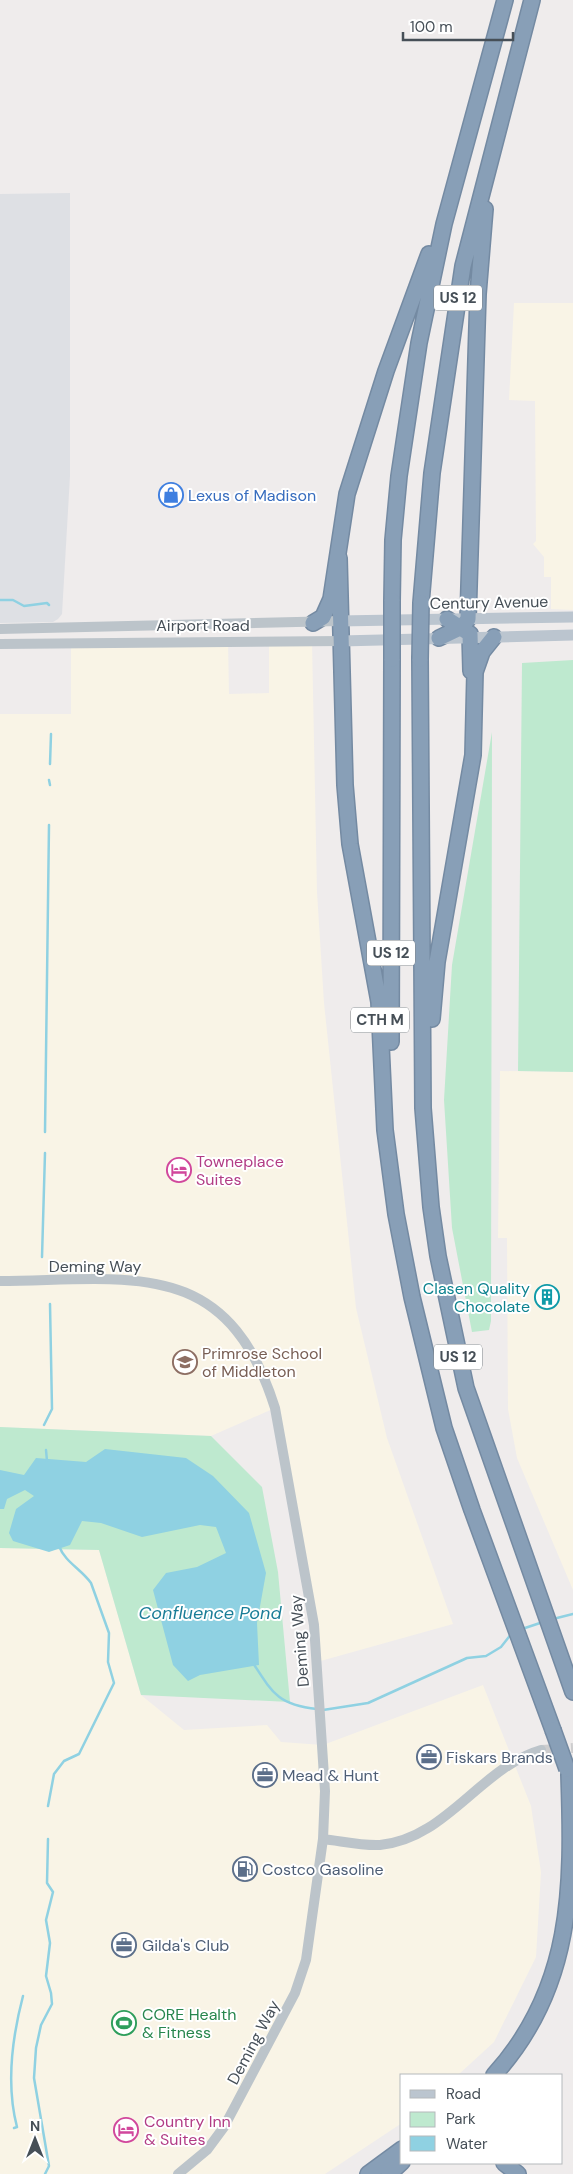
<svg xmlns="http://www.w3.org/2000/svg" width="573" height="2174" viewBox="0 0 573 2174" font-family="'DM Sans',sans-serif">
	<rect width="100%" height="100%" fill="#efecec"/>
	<path fill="#f9f4e6" d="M514,303H573V610L551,609V577H544V557L533,544L536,541L535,401L509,400Z
		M228,641L229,694L269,693V642L312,641L317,892L324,1003L356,1308L387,1438L453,1624L317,1662L275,1408L211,1436L0,1427V714H71V642Z
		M500,1071L573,1072V1590L517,1458L508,1409L507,1238H498Z
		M0,1548L99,1550L141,1695L184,1730L267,1725L281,1742L323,1745L483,1685L531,1806L541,1872L536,1957L494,2042L458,2075H402V2123L325,2174H0Z"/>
	<path fill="#dee0e4" d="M70,193V476L62,614L58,619L53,622L0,623V194Z"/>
	<path fill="#bee9cf" d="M573,660V1072L518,1071L522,663Z
		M492,732L491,1321L489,1330L472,1332L452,1228L444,1100L452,965Z
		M0,1427L211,1436L262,1487L278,1572L290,1702L141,1695L99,1550L0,1548Z"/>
	<path fill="#8fd1e2" d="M105,1449L186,1458L213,1476L249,1513L266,1573L257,1623L259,1665L200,1675L188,1681L173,1665L153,1590L166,1573L197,1567L226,1553L216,1527L200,1525L142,1537L101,1523L82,1521L70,1545L49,1552L13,1541L9,1533L16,1509L34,1496L25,1490L7,1499L4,1509H0V1470L24,1475L36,1458L86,1462Z"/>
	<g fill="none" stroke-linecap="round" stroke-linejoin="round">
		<path stroke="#8fd1e2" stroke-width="2.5" d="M0,600H13L24,606L47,603L49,605
			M50,764L51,734
			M49,780L50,785
			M45,1132L49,825
			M42,1257L45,1153
			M44,1425L52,1409L50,1304
			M46,1450L47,1461
			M553,1619L573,1614
			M522,1629L543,1622
			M253,1663C273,1694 279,1705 317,1709
			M323,1710L368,1703L467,1658L486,1656L501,1647L512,1633
			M48,1806L54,1774L64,1761L79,1754L114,1683L108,1662L109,1633L91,1583C81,1569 65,1562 59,1546
			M14,2128L17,2127C6,2085 12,2038 23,1996
			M45,2174L49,2166L34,2078L36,2048L41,2025L52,2004L51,1993L46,1976L50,1943L46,1920L53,1892L47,1883L48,1839"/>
		<path stroke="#cdcdce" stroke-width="10" stroke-dasharray="10 5" stroke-linecap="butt" d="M541,1750L573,1748"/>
		<defs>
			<path id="motorway" d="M339,558L345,785L350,844L379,1002L385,1130L396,1214L412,1297L444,1428L472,1510L553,1730
				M392,601L393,540L399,476L419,343L444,224L505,0
				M421,603L432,473L463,266L532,0
				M447,619L470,634L471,671
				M313,623L323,617L331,599L347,494L386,371L429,254
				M439,638L462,627L468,619L478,294L485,209
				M420,659L423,1108L431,1207L438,1256L466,1388L573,1692
				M432,1019L437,962L473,755L475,672L482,652L494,637
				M391,1042L392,659
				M494,2075C573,1988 573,1888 569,1775
				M504,2163L518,2174
				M368,2174L402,2149
				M389,2174L402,2162"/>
		</defs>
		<use href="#motorway" stroke="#748aa2" stroke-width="18"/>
		<path stroke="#bcc4ca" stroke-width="10" d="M0,629L339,621
			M0,644L341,641
			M0,1281C130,1280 227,1255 275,1408L314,1625L325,1791L323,1839L306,1960L295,1993L224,2127L207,2150L178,2174
			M323,1839C341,1841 362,1846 380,1845C446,1839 480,1768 541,1750"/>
		<path stroke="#bbc5cf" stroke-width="11" d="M339,621L573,617
			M341,641L573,635"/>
		<use href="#motorway" stroke="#889fb7" stroke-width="15"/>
		<defs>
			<path id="motorway-bridge" d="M392,601V659
				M420,659L421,603
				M553,1730L567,1769"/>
		</defs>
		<use href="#motorway-bridge" stroke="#748aa2" stroke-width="18" stroke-linecap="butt"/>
		<use href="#motorway-bridge" stroke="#889fb7" stroke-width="15"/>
	</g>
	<defs>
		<symbol id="shop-ring" viewBox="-11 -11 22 22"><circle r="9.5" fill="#fff" stroke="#3f7fe0" stroke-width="1.5"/><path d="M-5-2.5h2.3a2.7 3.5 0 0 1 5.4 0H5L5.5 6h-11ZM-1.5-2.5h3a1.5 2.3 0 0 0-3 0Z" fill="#3f7fe0"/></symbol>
		<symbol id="hotel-ring" viewBox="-11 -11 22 22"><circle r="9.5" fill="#fff" stroke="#d1479c" stroke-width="1.5"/><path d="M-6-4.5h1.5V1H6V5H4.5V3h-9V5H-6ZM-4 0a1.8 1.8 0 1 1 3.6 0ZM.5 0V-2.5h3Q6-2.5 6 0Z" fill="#d1479c"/></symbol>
		<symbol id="building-ring" viewBox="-11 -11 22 22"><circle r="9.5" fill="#fff" stroke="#0f9aa8" stroke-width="1.5"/><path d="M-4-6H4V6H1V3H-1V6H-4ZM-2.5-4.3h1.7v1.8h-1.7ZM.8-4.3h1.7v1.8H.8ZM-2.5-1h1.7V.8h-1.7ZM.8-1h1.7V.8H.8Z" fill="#0f9aa8"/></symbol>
		<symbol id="school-ring" viewBox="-11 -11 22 22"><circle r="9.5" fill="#fff" stroke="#8d6e63" stroke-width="1.5"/><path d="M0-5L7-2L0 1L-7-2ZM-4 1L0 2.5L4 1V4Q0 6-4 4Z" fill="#8d6e63"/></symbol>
		<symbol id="office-ring" viewBox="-11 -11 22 22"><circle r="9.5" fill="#fff" stroke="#5c6f8a" stroke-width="1.5"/><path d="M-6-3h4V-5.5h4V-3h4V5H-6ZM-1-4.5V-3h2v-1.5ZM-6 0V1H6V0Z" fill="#5c6f8a"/></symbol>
		<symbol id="fuel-ring" viewBox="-11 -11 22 22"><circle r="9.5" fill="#fff" stroke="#5c6f8a" stroke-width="1.5"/><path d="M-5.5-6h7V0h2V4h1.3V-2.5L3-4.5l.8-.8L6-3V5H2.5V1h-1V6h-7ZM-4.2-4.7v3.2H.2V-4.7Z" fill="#5c6f8a"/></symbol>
		<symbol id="stadium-ring" viewBox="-11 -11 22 22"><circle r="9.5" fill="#fff" stroke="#2e9e5b" stroke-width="1.5"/><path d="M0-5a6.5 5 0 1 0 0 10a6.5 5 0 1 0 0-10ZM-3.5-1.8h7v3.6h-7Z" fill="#2e9e5b"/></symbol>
	</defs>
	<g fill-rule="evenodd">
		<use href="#shop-ring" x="157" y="481" width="28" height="28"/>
		<use href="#hotel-ring" x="165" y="1156" width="28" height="28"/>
		<use href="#building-ring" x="533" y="1283" width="28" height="28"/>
		<use href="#school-ring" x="171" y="1348" width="28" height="28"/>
		<use href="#office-ring" x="415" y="1743" width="28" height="28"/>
		<use href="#office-ring" x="251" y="1761" width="28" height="28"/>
		<use href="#fuel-ring" x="231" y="1855" width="28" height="28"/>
		<use href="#office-ring" x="110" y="1931" width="28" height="28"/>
		<use href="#stadium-ring" x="110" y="2009" width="28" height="28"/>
		<use href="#hotel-ring" x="112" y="2116" width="28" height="28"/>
	</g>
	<g text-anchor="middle" stroke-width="4" stroke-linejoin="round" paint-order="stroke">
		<g fill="#fff" stroke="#7e8489" stroke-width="1">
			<rect x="434" y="285.5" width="48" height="25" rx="4"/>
			<rect x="367" y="940.5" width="48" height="25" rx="4"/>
			<rect x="351" y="1007.5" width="58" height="25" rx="4"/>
			<rect x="434" y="1344.5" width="48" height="25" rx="4"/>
		</g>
		<g font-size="15" font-weight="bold" fill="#464f57">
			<text x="458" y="303">US 12</text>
			<text x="391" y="958">US 12</text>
			<text x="380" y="1025">CTH M</text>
			<text x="458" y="1362">US 12</text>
		</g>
		<g font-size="16" fill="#366cbe" stroke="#fff" text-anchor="start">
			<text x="188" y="501">Lexus of Madison</text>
		</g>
		<g font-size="16" fill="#464f57" stroke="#fff">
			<text transform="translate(489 602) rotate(-1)" y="6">Century Avenue</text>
			<text x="203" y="631">Airport Road</text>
			<text x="95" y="1272">Deming Way</text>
			<text transform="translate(299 1641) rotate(-95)" y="6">Deming Way</text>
			<text transform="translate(253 2042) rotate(-62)" y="6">Deming Way</text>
		</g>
		<g font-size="16" fill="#b23c85" stroke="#fff" text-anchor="start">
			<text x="196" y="1167">Towneplace<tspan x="196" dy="18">Suites</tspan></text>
			<text x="144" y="2127">Country Inn<tspan x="144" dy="18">&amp; Suites</tspan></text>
		</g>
		<g font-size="16" fill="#0d838f" stroke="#fff" text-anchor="end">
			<text x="530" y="1294">Clasen Quality<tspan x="530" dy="18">Chocolate</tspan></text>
		</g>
		<g font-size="16" fill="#785e54" stroke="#fff" text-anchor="start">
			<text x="202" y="1359">Primrose School<tspan x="202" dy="18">of Middleton</tspan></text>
		</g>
		<g font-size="16" fill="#4e5e75" stroke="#fff" text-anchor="start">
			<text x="446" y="1763">Fiskars Brands</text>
			<text x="282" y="1781">Mead &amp; Hunt</text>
			<text x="262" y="1875">Costco Gasoline</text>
			<text x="142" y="1951">Gilda's Club</text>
		</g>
		<g font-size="16" fill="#27864d" stroke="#fff" text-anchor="start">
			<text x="142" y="2020">CORE Health<tspan x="142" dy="18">&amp; Fitness</tspan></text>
		</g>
		<g font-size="18" font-style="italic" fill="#1a7d97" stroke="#fff">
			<text x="210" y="1619">Confluence Pond</text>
		</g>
	</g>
	<rect x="400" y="2074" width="162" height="90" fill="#ffffff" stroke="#b5b9bc"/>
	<rect x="410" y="2090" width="25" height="8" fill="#bbc5cf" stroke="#b5b9bc"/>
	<text x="446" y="2099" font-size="15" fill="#464f57">Road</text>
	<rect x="410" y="2112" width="25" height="15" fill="#bee9cf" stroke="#b5b9bc"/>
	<text x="446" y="2124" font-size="15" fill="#464f57">Park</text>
	<rect x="410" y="2136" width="25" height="15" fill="#8fd1e2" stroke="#b5b9bc"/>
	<text x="446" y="2149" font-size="15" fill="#464f57">Water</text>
	<g transform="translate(35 2139)" stroke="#ffffff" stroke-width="4" paint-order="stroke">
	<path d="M0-4L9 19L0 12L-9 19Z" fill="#464f57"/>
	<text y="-8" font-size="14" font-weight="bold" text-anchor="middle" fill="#464f57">N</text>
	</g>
	<path d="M403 32v8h110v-8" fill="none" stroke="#464f57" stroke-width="2.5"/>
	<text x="410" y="32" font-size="15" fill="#464f57" stroke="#ffffff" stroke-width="4" paint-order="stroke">100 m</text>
</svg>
